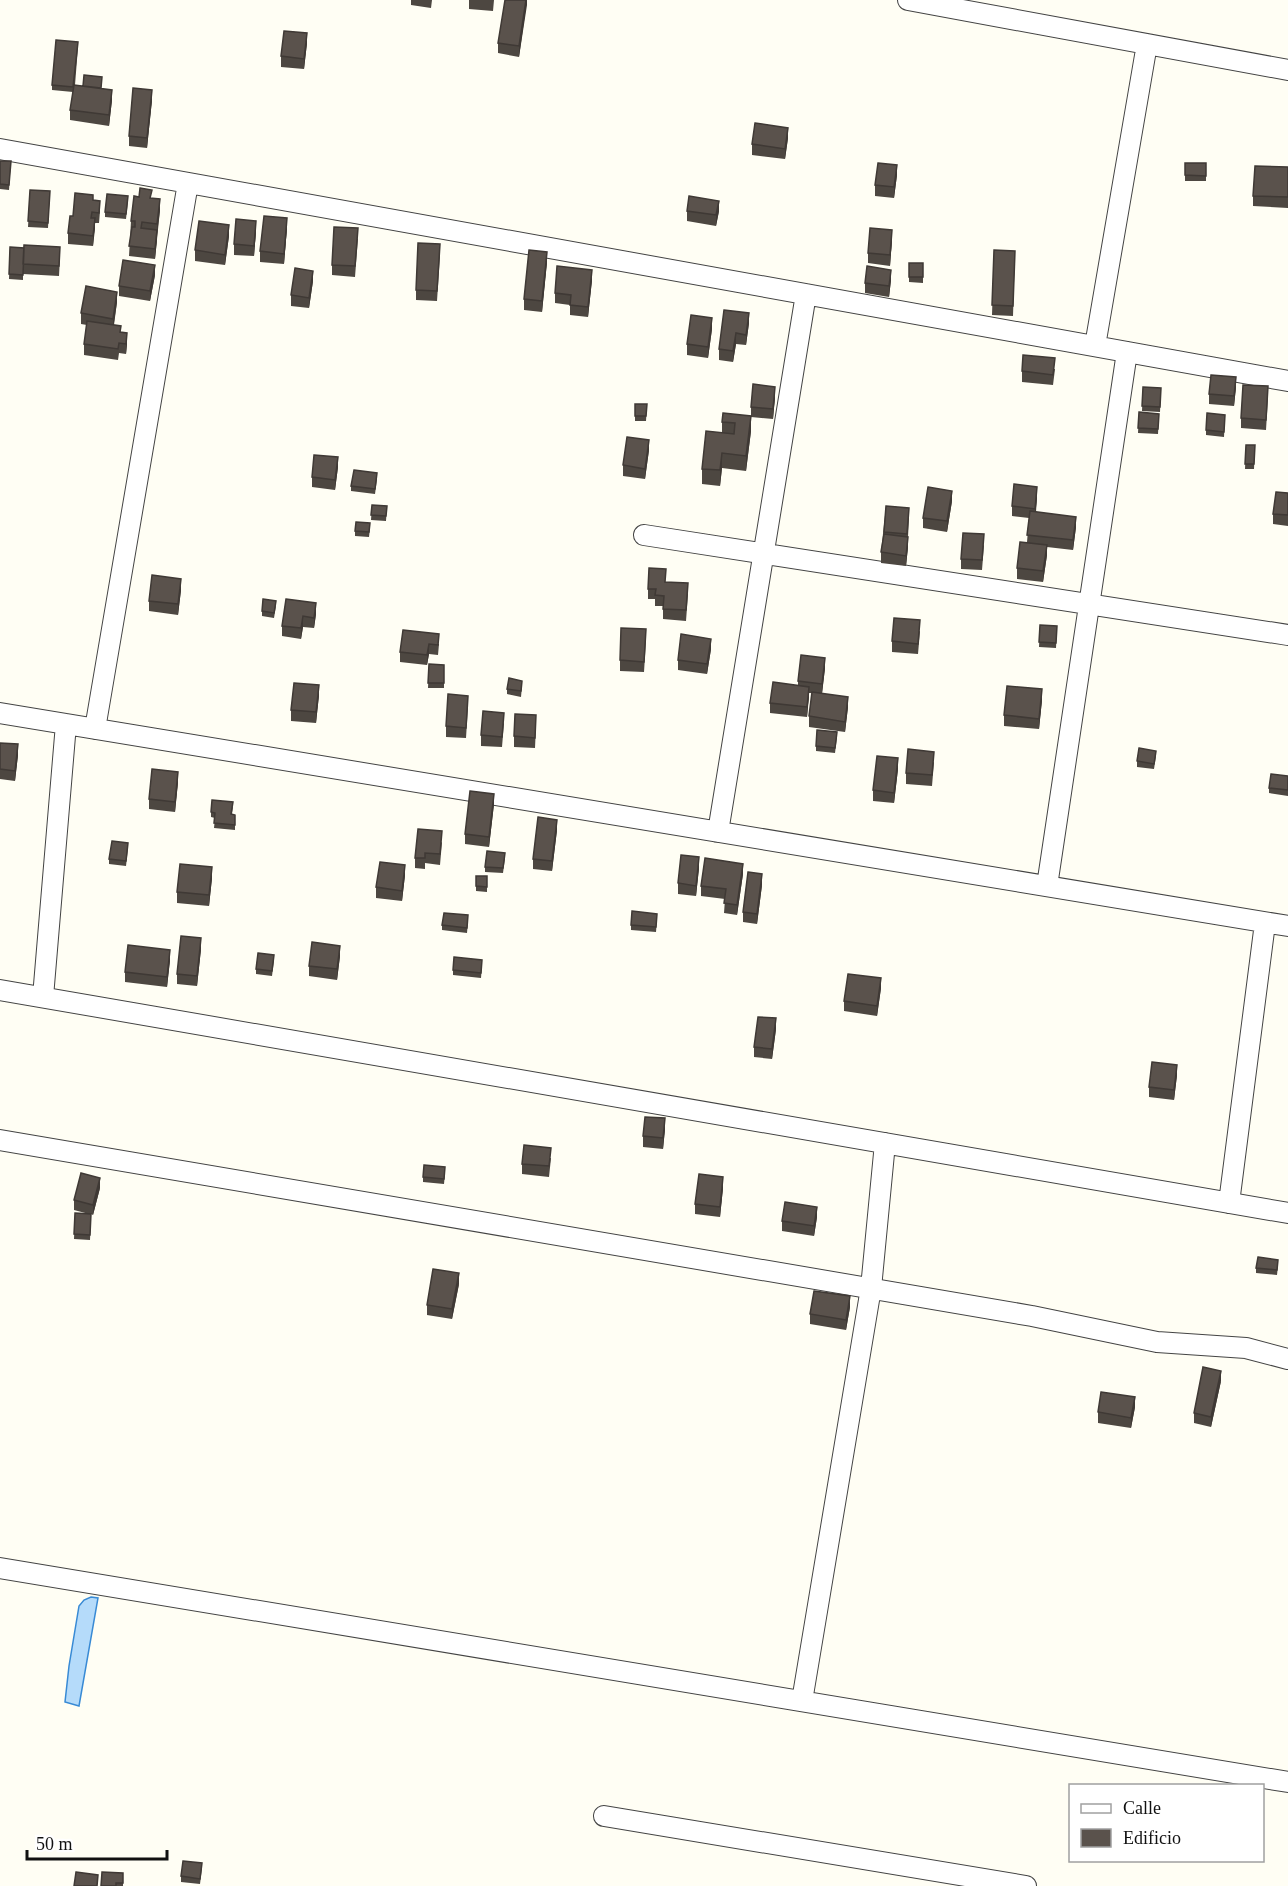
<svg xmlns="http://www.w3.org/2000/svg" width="1288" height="1886" viewBox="0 0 1288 1886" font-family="'Times New Roman',serif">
	<rect width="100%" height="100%" fill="#fffef4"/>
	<path fill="#b5dbfa" stroke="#388ad5" stroke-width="1.5" d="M91,1597L98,1598L79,1706L65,1702L69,1666L79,1606L84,1600Z"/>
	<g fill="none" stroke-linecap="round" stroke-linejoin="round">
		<defs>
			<path id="street" d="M908,0L1288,70
				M0,149L1288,381
				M1095,346L1147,44
				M644,535L1288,635
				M0,713L1288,926
				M95,729L188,183
				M718,832L806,294
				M1047,886L1127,352
				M0,990L1288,1213
				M43,997L66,724
				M0,1140L1032,1316L1157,1342L1246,1348L1288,1359
				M1229,1203L1265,923
				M0,1568L1288,1782
				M802,1701L871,1288L885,1143
				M604,1816L1026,1886"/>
		</defs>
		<use href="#street" stroke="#444" stroke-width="22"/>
		<use href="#street" stroke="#fff" stroke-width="20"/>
	</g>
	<path fill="#4d4741" d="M411,0H432L431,8L411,5Z
		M469,0H494L493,11L469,9Z
		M527,0L519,57L498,53V43Z
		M307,43L304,69L281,67V56Z
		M78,47L75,85L83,86L102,83L101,88L112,100L109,126L70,120V110L73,92L52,90V85Z
		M152,100L147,148L129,146V136Z
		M788,138L785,159L752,155V144Z
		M0,161H11L9,190L0,189Z
		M1185,163H1206V181H1185Z
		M1288,167V208L1253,206V196Z
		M897,175L894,198L875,196V185Z
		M30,190L50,191L48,228L28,227Z
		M152,198L160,210L155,259L129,256L131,221Z
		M93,200L100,211L99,223H95L93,246L68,244V233L73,216Z
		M128,201L126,219L105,217V212Z
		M687,211H719L716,226L687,221Z
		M287,228L284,264L260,262V251Z
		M256,231L254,256L234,255V244Z
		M229,236L225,265L195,261V250Z
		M358,238L355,277L332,275V265Z
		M892,240L890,266L868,263V253Z
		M10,247L24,248L60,257L59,276L23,274V271V280L9,279Z
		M994,250L1015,251L1013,316L992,315Z
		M440,255L437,301L416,300V290Z
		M547,262L542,312L524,310V299Z
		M909,263H923V283L909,282Z
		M155,275L150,301L119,296V286Z
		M592,280L588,317L570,315V305L555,303V293Z
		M891,280L889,297L865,293V283Z
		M313,281L309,308L291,306V295Z
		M117,302L114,325L121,332L127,344L126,354L119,353L118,360L84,355V344L87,325L81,324V313Z
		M724,310L749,323L746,345L736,344L733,362L719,360V349Z
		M712,329L708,358L687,355V344Z
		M1055,369L1053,385L1022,382V371Z
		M1143,387L1161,388L1160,412L1142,411Z
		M1236,387L1234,406L1209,404V394Z
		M775,397L773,419L751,417V431L746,471L722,468L720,486L702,484V469L722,432V422L751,416V407Z
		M1268,397L1266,430L1241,428V418Z
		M635,404H647L646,421H635Z
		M1139,412L1159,414L1158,434L1138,433Z
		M1225,415L1224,437L1206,435V430Z
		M1246,445H1255L1254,469H1245Z
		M649,450L645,479L623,476V465Z
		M338,467L335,490L312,487V477Z
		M377,479L375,494L351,491V486Z
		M1288,493V526L1273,524V514Z
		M1037,497L1036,512L1076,527L1073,550L1047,547V555L1043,582L1017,579V568L1027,542L1029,518L1012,516V506Z
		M952,501L947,532L923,528V518Z
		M372,505L387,506L386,521L371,520Z
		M886,506L909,518L908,537V547L906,566L881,563V552Z
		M370,528L369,537L355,536V531Z
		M984,545L982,570L961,569V559Z
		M666,582L688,594L686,621L663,619V606H655V599H648V589Z
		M181,590L178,615L149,611V601Z
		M286,599L316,614L314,628L303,627L301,639L282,636V626Z
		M276,606L274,618L262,616V611Z
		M1040,625L1057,626L1056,648L1039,647Z
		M403,630L439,644L438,655L429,654L427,665L400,662V652Z
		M920,631L918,654L892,652V641Z
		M646,640L644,672L620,671V660Z
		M711,649L707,674L678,670V660Z
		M429,664L444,665V688H428Z
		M825,668L822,693L848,707L845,732L809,727V716L812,693H809L807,717L770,713V703L798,685V681Z
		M522,686L521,697L507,694V689Z
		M319,695L316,723L291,721V710Z
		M1042,700L1039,729L1004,726V715Z
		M468,706L466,738L446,737V726Z
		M504,723L502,747L481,746V735Z
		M536,726L535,748L514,747V736Z
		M837,737L835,753L816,751V746Z
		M0,743L18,755L15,781L0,779Z
		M1156,756L1154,769L1137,767V761Z
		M934,762L932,786L906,784V773Z
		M898,769L894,803L873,801V790Z
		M1288,776V796L1269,793V788Z
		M178,782L175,812L149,809V799Z
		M494,804L489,847L465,844V834Z
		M233,807L232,814L235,815V830L214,828L215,818L211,817V812Z
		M557,830L552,871L533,869V859Z
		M442,842L440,865L425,863V869L415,868V858Z
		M128,848L126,866L109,864V859Z
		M505,858L503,873L485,872V867Z
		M699,868L696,896L678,894V883Z
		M743,874L737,915L724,913L725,899L701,896V886Z
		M405,875L402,901L376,898V887Z
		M476,876H487V892L476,891Z
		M212,878L209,906L177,903V892Z
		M762,885L757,924L743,922V912Z
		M657,919L656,932L631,930V925Z
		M468,921L467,933L442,930V925Z
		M201,949L197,986L177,984V974Z
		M340,956L337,980L309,976V966Z
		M170,960L167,987L125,982V972Z
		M274,960L272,976L256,974V969Z
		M482,965L481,978L453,975V970Z
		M881,988L877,1016L844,1011V1001Z
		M776,1029L772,1059L754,1057V1047Z
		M1177,1075L1174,1100L1149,1097V1087Z
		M665,1129L663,1149L643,1147V1136Z
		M551,1158L549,1177L522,1174V1164Z
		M445,1173L444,1184L423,1182V1177Z
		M100,1188L93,1215L91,1214L90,1240L74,1239L75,1213L89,1214L74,1210V1200Z
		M723,1188L720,1217L695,1214V1204Z
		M817,1217L814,1236L782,1231V1221Z
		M1278,1265L1277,1275L1256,1273V1268Z
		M459,1284L452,1319L427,1315V1305Z
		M850,1307L846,1330L810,1324V1314Z
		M1221,1381L1211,1427L1194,1423V1413Z
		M1135,1407L1131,1428L1098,1423V1412Z
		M202,1868L200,1884L181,1882V1876Z
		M123,1873V1886H101Z"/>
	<path fill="#3f3935" d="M526,0H527V5L519,57V46Z
		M307,33V43L304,69V59Z
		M112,90V100L109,126V115Z
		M152,90V100L147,148V138Z
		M788,128V138L785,159V149Z
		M897,165V175L894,198V187Z
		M160,199V210L157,234V224Z
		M719,201V211L716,226V215Z
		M95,218V229L93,246V236Z
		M287,218V228L284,264V254Z
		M256,221V231L254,256V246Z
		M229,225V236L225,265V255Z
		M157,230V240L155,259V249Z
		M892,230V240L890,266V255Z
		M547,252V262L542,312V301Z
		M155,265V275L150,301V291Z
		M592,270V280L588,317V307Z
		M891,270V280L889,297V286Z
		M313,271V281L309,308V298Z
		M117,292V302L113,329V319Z
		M749,313V323L746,345V335Z
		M712,318V329L708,358V347Z
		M127,333V344L126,354V344Z
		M736,333V344L733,362V351Z
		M1236,377V387L1234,406V396Z
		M775,387V397L773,419V409Z
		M751,416V431L746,471V456Z
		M649,440V450L645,479V469Z
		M722,453V468L720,486V470Z
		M338,457V467L335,490V480Z
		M1037,487V497L1035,519V509Z
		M952,491V501L947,532V521Z
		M1076,517V527L1073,550V540Z
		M908,537V547L906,566V556Z
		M1047,545V555L1043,582V571Z
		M181,579V590L178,615V604Z
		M316,603V614L314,628V618Z
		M303,616V627L301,639V628Z
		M711,639V649L707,674V664Z
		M429,644V654L427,665V655Z
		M825,658V668L822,694V684Z
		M319,685V695L316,723V712Z
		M809,687V697L807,717V707Z
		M1042,689V700L1039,729V719Z
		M848,697V707L845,732V722Z
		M18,744V755L15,781V771Z
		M898,758V769L894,803V793Z
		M178,772V782L175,812V802Z
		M494,794V804L489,847V837Z
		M557,820V830L552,871V861Z
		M699,857V868L696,896V886Z
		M743,864V874L737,915V905Z
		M405,865V875L402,901V891Z
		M212,867V878L209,906V895Z
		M762,874V885L757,924V914Z
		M201,938V949L197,986V976Z
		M340,946V956L337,980V969Z
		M170,950V960L167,987V977Z
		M881,978V988L877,1016V1006Z
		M776,1018V1029L772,1059V1049Z
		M1177,1065V1075L1174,1100V1090Z
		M665,1118V1129L663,1149V1138Z
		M723,1177V1188L720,1217V1207Z
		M100,1178V1188L93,1215V1205Z
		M817,1207V1217L814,1236V1226Z
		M459,1273V1284L452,1319V1309Z
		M850,1296V1307L846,1330V1320Z
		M1221,1371V1381L1211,1427V1417Z
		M1135,1397V1407L1131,1428V1418Z"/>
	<path fill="#5a524c" stroke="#3f3935" stroke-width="1.5" d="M505,0H526L519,46L498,43Z
		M284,31L307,33L304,59L281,56Z
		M56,40L78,42L73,87L52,85Z
		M84,75L102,77L101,88L83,86Z
		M74,85L112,90L109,115L70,110Z
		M133,88L152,90L147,138L129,136Z
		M755,123L788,128L785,149L752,144Z
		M0,161H11L9,185L0,184Z
		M878,163L897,165L894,187L875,185Z
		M1185,163H1206V176L1185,175Z
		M1255,166L1288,167V197L1253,196Z
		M140,188L152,190L150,198L160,199L157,224L142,222L141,228L157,230L155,249L129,246L132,227H135V221H131L134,196L139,197Z
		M30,190L50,191L48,223L28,221Z
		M75,193L93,195V200L100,201L99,213L92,212L91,218H95L93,236L68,233L70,216H73Z
		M107,194L128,196L126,214L105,212Z
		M689,196L719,201L716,215L687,211Z
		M264,216L287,218L284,254L260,251Z
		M236,219L256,221L254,246L234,244Z
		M199,221L229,225L225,255L195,250Z
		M334,227L358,228L355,266L332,265Z
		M870,228L892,230L890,255L868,253Z
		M418,243L440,244L437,291L416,290Z
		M24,245L60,247L59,266L23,264Z
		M10,247L24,248L23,275L9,274Z
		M529,250L547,252L542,301L524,299Z
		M994,250L1015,251L1013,306L992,305Z
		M123,260L155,265L150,291L119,286Z
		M909,263H923V277H909Z
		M557,266L592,270L588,307L570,305L571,295L555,293Z
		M867,266L891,270L889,286L865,283Z
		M295,268L313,271L309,298L291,295Z
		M86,286L117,292L113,319L81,313Z
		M724,310L749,313L746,335L736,333L733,351L719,349Z
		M691,315L712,318L708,347L687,344Z
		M87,321L121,326L120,332L127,333L126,344L119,343L118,349L84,344Z
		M1023,355L1055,358L1053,375L1022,371Z
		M1211,375L1236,377L1234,396L1209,394Z
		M753,384L775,387L773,409L751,407Z
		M1243,385L1268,386L1266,420L1241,418Z
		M1143,387L1161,388L1160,407L1142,406Z
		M635,404H647L646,416H635Z
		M1139,412L1159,414L1158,429L1138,428Z
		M723,413L751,416L746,456L722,453L720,470L702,469L706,431L734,434L735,423L722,422Z
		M1207,413L1225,415L1224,432L1206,430Z
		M627,437L649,440L645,469L623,465Z
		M1246,445H1255L1254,464H1245Z
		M314,455L338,457L335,480L312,477Z
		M354,470L377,473L375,489L351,486Z
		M1014,484L1037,487L1035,509L1012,506Z
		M928,487L952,491L947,521L923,518Z
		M1276,492L1288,493V515L1273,514Z
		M372,505L387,506L386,516L371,515Z
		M886,506L909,508L907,534L884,532Z
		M1030,511L1076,517L1073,540L1027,535Z
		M356,522L370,523L369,532L355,531Z
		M963,533L984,534L982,560L961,559Z
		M884,534L908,537L906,556L881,552Z
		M1020,542L1047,545L1043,571L1017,568Z
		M649,568L666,569L665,582L688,583L686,610L663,609L664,596L655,595L656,589H648Z
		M152,575L181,579L178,604L149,601Z
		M263,599L276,601L274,613L262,611Z
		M286,599L316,603L314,618L303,616L301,628L282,626Z
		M894,618L920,620L918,644L892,641Z
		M1040,625L1057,626L1056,643L1039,642Z
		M621,628L646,629L644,662L620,660Z
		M403,630L439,634L438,645L429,644L427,655L400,652Z
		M681,634L711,639L707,664L678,660Z
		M801,655L825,658L822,684L798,681Z
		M429,664L444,665V683H428Z
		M509,678L522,681L521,691L507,689Z
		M773,682L809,687L807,707L770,703Z
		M294,683L319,685L316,712L291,710Z
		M1007,686L1042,689L1039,719L1004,715Z
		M812,692L848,697L845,722L809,716Z
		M448,694L468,696L466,728L446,726Z
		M483,711L504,713L502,737L481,735Z
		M515,714L536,715L535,738L514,736Z
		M817,730L837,732L835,748L816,746Z
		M0,743L18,744L15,771L0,769Z
		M1139,748L1156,751L1154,764L1137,761Z
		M908,749L934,752L932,775L906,773Z
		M877,756L898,758L894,793L873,790Z
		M152,769L178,772L175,802L149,799Z
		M1271,774L1288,776V790L1269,788Z
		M470,791L494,794L489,837L465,834Z
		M212,800L233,802L231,814L235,815V825L214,823L215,813L211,812Z
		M538,817L557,820L552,861L533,859Z
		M418,829L442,831L440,854L425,853V858H415Z
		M112,841L128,843L126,861L109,859Z
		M487,851L505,853L503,868L485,867Z
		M681,855L699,857L696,886L678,883Z
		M705,858L743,864L737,905L724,903L726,889L701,886Z
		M380,862L405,865L402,891L376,887Z
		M180,864L212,867L209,895L177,892Z
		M748,872L762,874L757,914L743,912Z
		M476,876H487V887L476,886Z
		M632,911L657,914L656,927L631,925Z
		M444,913L468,915L467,928L442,925Z
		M181,936L201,938L197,976L177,974Z
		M312,942L340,946L337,969L309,966Z
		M128,945L170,950L167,977L125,972Z
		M258,953L274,955L272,971L256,969Z
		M454,957L482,960L481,973L453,970Z
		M848,974L881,978L877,1006L844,1001Z
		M758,1017L776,1018L772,1049L754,1047Z
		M1152,1062L1177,1065L1174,1090L1149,1087Z
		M645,1117L665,1118L663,1138L643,1136Z
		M524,1145L551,1148L549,1166L522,1164Z
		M424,1165L445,1167L444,1179L423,1177Z
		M81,1173L100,1178L93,1205L74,1200Z
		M699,1174L723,1177L720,1207L695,1204Z
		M785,1202L817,1207L814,1226L782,1221Z
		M75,1213L91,1214L90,1235L74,1234Z
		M1258,1257L1278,1260L1277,1270L1256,1268Z
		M433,1269L459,1273L452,1309L427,1305Z
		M814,1291L850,1296L846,1320L810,1314Z
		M1203,1367L1221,1371L1211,1417L1194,1413Z
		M1101,1392L1135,1397L1131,1418L1098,1412Z
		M183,1861L202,1863L200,1879L181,1876Z
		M76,1872L98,1875L97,1886H74Z
		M102,1872L123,1873V1883H116V1886H101Z"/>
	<rect x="1069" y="1784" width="195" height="78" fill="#ffffff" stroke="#a0a0a0" stroke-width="1.5"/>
	<rect x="1081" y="1804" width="30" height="9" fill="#ffffff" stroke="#a0a0a0" stroke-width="1.5"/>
	<text x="1123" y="1814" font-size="18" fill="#111111">Calle</text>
	<rect x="1081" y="1829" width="30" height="18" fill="#5a524c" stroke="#a0a0a0" stroke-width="1.5"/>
	<text x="1123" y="1844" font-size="18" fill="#111111">Edificio</text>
	<path d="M27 1850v9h140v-9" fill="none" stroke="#111111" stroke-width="3"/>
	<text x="36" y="1850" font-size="18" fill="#111111" stroke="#ffffff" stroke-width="4.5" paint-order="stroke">50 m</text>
</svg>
